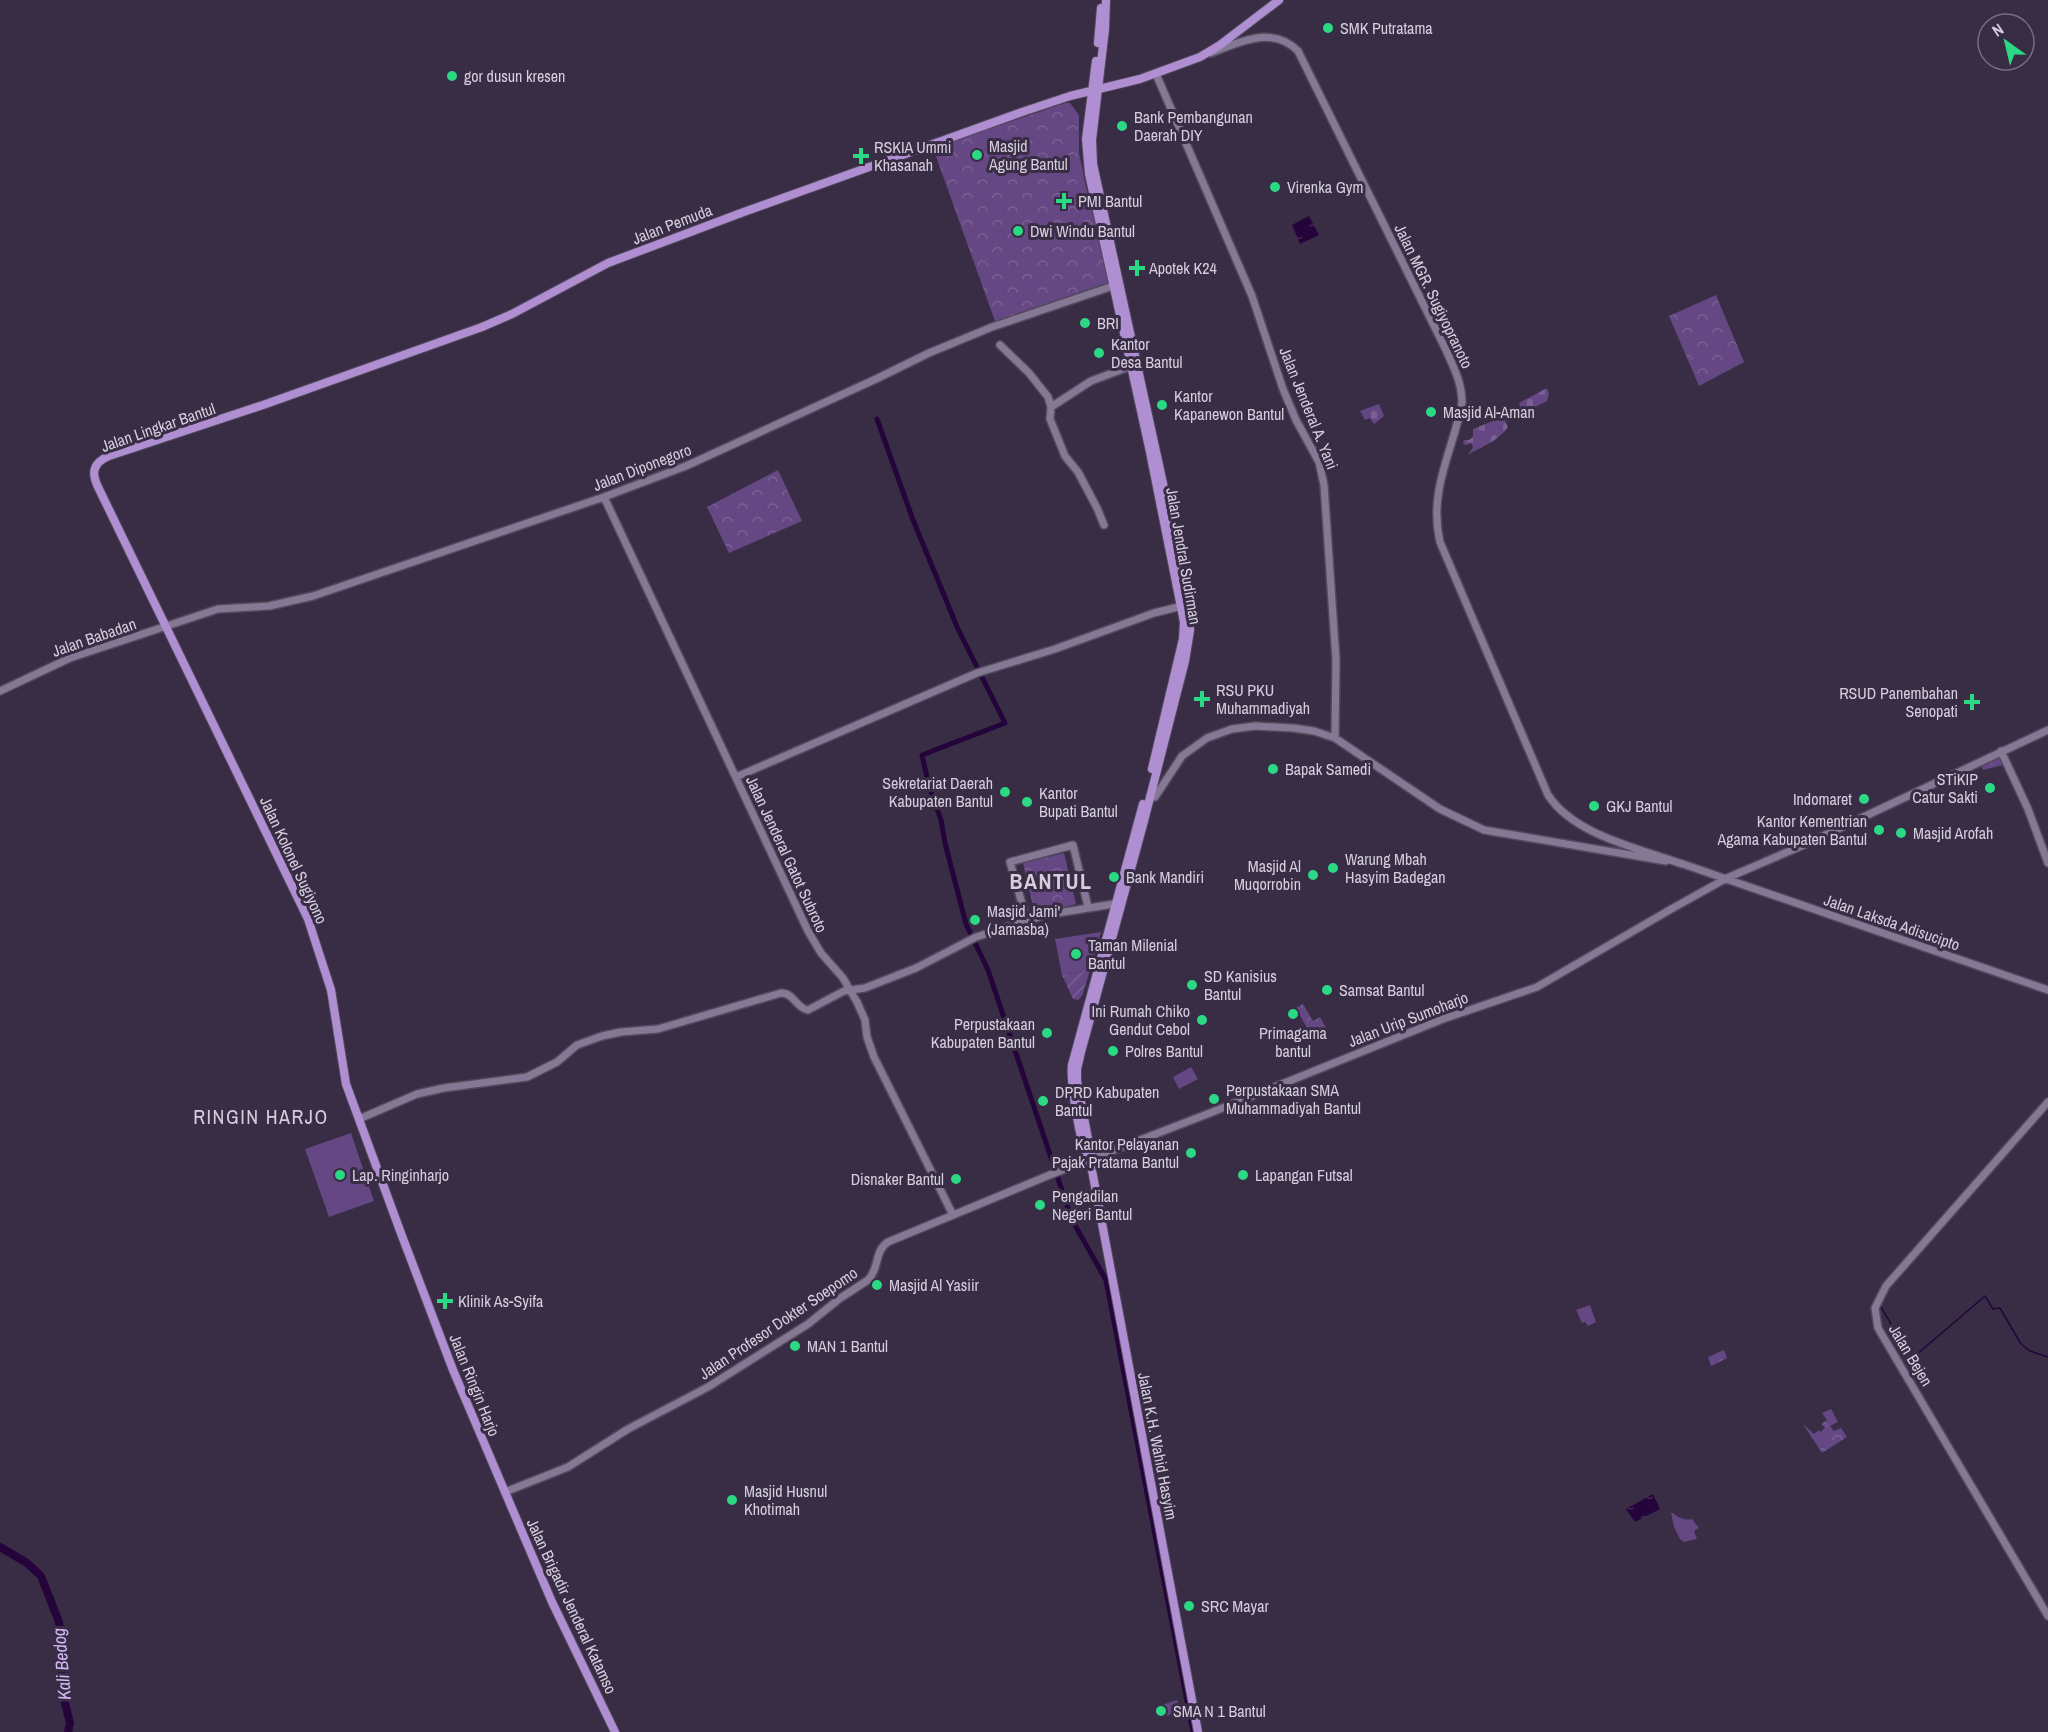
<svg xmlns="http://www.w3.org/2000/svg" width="2048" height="1732" viewBox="0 0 2048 1732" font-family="'Archivo Narrow',sans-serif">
	<defs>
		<pattern id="cemetery-stones" width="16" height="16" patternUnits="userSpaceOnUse" patternTransform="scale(1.5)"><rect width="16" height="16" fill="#654783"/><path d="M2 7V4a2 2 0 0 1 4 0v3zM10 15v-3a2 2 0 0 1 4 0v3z" fill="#7a6094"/></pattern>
		<pattern id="park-crowns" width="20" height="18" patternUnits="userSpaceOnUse" patternTransform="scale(1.5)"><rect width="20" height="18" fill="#654783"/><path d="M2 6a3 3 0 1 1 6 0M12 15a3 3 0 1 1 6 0" fill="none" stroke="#7a6094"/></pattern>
		<pattern id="garden-furrows" width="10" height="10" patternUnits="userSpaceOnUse" patternTransform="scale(1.5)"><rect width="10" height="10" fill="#654783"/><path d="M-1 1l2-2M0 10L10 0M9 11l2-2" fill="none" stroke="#7a6094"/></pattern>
		<pattern id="water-ripples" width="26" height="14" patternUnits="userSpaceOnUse" patternTransform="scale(1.5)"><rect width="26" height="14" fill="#24043a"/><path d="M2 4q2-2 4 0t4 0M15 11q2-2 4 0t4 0" fill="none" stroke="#432756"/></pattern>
	</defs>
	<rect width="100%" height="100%" fill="#382d45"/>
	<path fill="#654783" d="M1101,932L1090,970L1062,975L1055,939Z
		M1191,1067L1198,1079L1179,1089L1173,1077Z
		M351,1133L374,1201L329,1217L305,1149Z
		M1590,1305L1596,1322L1588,1326L1585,1322L1582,1323L1576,1310Z
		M1671,1513H1673C1678,1517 1685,1521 1692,1519L1699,1528L1694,1531L1697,1539L1684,1542L1680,1539L1674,1527Z
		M1177,1700L1180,1712L1162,1717L1159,1706Z"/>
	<path fill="url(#cemetery-stones)" d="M1547,388L1549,393L1547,401L1537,406L1521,409L1519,403Z
		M1379,404L1384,416L1374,424L1370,418L1365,420L1360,411Z
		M1503,417L1508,427C1499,441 1482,446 1468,455L1473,447L1471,443L1466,445L1463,444L1464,440H1469L1473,437V429Z
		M1724,1350L1727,1358L1711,1366L1708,1357Z"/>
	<path fill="url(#park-crowns)" d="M1065,103H1070L1079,115V153L1086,187L1112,286L996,324L933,148Z
		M1716,295L1744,362L1699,386L1669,316Z
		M778,470L802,521L729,553L707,507Z
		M2002,750L2016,780L2011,782L2003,765L1983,770L1979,761Z
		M1064,853L1076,904L1035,914L1023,863Z
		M1303,1004L1313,1021L1320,1017L1329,1033L1314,1041L1296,1008Z
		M1831,1409L1838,1422L1830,1426L1834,1431L1841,1428L1847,1437L1822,1453L1803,1424L1814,1434L1819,1430L1820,1432L1825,1428L1821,1424L1827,1420L1822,1413Z"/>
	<path fill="url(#garden-furrows)" d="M1090,970L1082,996L1078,1000L1073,999L1062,975Z"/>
	<path fill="url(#water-ripples)" d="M1309,216L1319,235L1300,244L1292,225Z
		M1653,1494L1660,1509L1635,1522L1626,1509Z"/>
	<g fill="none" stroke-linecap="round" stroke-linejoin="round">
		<path stroke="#24043a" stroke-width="1.5" d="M1880,1306C1892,1323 1900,1342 1909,1361L1985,1296L1993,1309L2000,1308L2021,1344L2030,1351L2048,1357"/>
		<path stroke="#24043a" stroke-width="5" d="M877,419L913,520L958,629L1005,723L922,755L929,786L941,820L945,843L966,924L988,970L1072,1220L1106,1280L1193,1732"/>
		<path stroke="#24043a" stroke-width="8" d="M0,1547L27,1563L41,1576L59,1622L62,1643L60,1665L65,1684V1703L70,1723L68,1732"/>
		<defs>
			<path id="secondary" d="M1211,53C1240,42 1272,25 1298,51L1446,350C1454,368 1462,383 1462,403C1453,451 1428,490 1440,542L1548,795C1574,835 1638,848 1682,864
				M1156,74L1252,296L1283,389L1296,420L1319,462L1324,485L1336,660L1335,738
				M1000,345L1029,373L1048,397L1051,407L1050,419L1065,456L1078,472L1097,508L1104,525
				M1051,407L1091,381L1131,366
				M604,497L808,931L821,953L843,978L857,1002L865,1020L867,1037L874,1057L953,1215
				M977,673L1055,649L1154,613L1182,606
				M0,691L70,658L218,609L269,606L313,596L604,497L686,466L876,379L929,353L992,327L1113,286
				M2001,751L2028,809L2048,863
				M736,777L977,673
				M1150,796L1155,797L1182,756L1207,738L1232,729L1255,726L1293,728L1314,731L1335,738L1440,809L1484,830L1666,861
				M1680,863L2048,990
				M1027,921L1010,862L1073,845L1088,907
				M2048,1102L1886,1286L1875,1308L1878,1328L2048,1616
				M359,1119L417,1094L444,1088L527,1077L557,1062L577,1045L602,1036L621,1032L658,1029L781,993C794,993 796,1008 808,1010L844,991L865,988L916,968L976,937L1045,915L1120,903
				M505,1492L568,1467L628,1429L708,1387L808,1324L839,1299L868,1280C880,1268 874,1251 888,1242L1052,1174L1210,1113L1443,1019L1537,987L1673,908L1727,878L1806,844L2048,730"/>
			<path id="primary" d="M1106,0L1105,29L1092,140L1093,164L1187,593L1190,630L1185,661L1144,821L1081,1052L1077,1069V1081L1092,1160L1091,1165L1198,1732
				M1098,43L1101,8
				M1096,61L1086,139L1089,174L1150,452L1184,622L1183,639L1152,769
				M1091,1165C1081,1154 1070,1081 1072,1065L1143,804
				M615,1732L552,1602L502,1485L453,1370L402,1236L346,1084L331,990L308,919L99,489C91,474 92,463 109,456L263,405L482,327L512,314L608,263L741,213L1022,112L1070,96L1140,79L1200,57L1220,45L1279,0"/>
		</defs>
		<use href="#secondary" stroke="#53495d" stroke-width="10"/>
		<use href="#primary" stroke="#53495d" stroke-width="10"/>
		<use href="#secondary" stroke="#857895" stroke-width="7"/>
		<use href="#primary" stroke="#af8fd2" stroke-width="8"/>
	</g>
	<g fill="#2bd884" stroke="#382d45" stroke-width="2">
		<circle cx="1328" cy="28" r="6"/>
		<circle cx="452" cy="76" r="6"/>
		<circle cx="1122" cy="126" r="6"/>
		<circle cx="977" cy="155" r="6"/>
		<path d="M858 147h6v6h6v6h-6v6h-6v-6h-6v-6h6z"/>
		<circle cx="1275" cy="187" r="6"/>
		<path d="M1061 192h6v6h6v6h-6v6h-6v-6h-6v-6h6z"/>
		<circle cx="1018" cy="231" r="6"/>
		<path d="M1134 259h6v6h6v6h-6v6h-6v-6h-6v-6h6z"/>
		<circle cx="1085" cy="323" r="6"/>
		<circle cx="1099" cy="353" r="6"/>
		<circle cx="1162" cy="405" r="6"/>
		<circle cx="1431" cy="412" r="6"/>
		<path d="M1199 690h6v6h6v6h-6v6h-6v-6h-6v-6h6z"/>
		<path d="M1969 693h6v6h6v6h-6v6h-6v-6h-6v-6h6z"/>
		<circle cx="1273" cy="769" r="6"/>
		<circle cx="1990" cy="788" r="6"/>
		<circle cx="1005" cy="792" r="6"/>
		<circle cx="1864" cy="799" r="6"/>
		<circle cx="1027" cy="802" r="6"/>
		<circle cx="1594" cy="806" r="6"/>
		<circle cx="1879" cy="830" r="6"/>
		<circle cx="1901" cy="833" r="6"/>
		<circle cx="1333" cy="868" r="6"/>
		<circle cx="1313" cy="875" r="6"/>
		<circle cx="1114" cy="877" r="6"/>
		<circle cx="975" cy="920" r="6"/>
		<circle cx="1076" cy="954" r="6"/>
		<circle cx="1192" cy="985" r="6"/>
		<circle cx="1327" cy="990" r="6"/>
		<circle cx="1293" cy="1014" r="6"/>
		<circle cx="1202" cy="1020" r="6"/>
		<circle cx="1047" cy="1033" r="6"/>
		<circle cx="1113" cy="1051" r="6"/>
		<circle cx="1214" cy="1099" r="6"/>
		<circle cx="1043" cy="1101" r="6"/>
		<circle cx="1191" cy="1153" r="6"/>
		<circle cx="340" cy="1175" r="6"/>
		<circle cx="1243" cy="1175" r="6"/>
		<circle cx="956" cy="1179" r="6"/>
		<circle cx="1040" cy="1205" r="6"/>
		<circle cx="877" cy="1285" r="6"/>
		<path d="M442 1292h6v6h6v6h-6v6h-6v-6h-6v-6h6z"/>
		<circle cx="795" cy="1346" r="6"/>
		<circle cx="732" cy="1500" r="6"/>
		<circle cx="1189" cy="1606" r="6"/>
		<circle cx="1161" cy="1711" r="6"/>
	</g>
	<g text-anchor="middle" stroke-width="6" stroke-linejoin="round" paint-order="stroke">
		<g font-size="16" fill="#d5cede" stroke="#382d45" text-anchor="start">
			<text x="1340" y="34">SMK Putratama</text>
			<text x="464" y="82">gor dusun kresen</text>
			<text x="1134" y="123">Bank Pembangunan<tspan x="1134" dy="18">Daerah DIY</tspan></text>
			<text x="989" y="152">Masjid<tspan x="989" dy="18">Agung Bantul</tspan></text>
			<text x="874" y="153">RSKIA Ummi<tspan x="874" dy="18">Khasanah</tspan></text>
			<text x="1287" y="193">Virenka Gym</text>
			<text x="1078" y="207">PMI Bantul</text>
			<text x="1030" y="237">Dwi Windu Bantul</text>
			<text x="1149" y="274">Apotek K24</text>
			<text x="1097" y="329">BRI</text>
			<text x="1111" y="350">Kantor<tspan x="1111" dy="18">Desa Bantul</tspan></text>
			<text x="1174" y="402">Kantor<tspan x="1174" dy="18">Kapanewon Bantul</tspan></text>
			<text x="1443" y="418">Masjid Al-Aman</text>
			<text x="1216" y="696">RSU PKU<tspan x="1216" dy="18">Muhammadiyah</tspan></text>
			<text x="1958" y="699" text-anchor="end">RSUD Panembahan<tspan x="1958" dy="18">Senopati</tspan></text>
			<text x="1285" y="775">Bapak Samedi</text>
			<text x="1978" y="785" text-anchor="end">STiKIP<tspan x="1978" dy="18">Catur Sakti</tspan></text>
			<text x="993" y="789" text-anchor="end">Sekretariat Daerah<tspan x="993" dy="18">Kabupaten Bantul</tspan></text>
			<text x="1039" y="799">Kantor<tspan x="1039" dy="18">Bupati Bantul</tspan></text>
			<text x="1852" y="805" text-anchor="end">Indomaret</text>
			<text x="1606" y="812">GKJ Bantul</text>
			<text x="1867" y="827" text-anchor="end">Kantor Kementrian<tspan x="1867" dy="18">Agama Kabupaten Bantul</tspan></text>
			<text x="1913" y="839">Masjid Arofah</text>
			<text x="1345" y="865">Warung Mbah<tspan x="1345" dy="18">Hasyim Badegan</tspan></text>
			<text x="1301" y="872" text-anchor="end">Masjid Al<tspan x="1301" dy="18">Muqorrobin</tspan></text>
			<text x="1126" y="883">Bank Mandiri</text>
			<text x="987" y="917">Masjid Jami'<tspan x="987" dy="18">(Jamasba)</tspan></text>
			<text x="1088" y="951">Taman Milenial<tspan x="1088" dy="18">Bantul</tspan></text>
			<text x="1204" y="982">SD Kanisius<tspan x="1204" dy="18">Bantul</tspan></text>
			<text x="1339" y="996">Samsat Bantul</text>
			<text x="1190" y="1017" text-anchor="end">Ini Rumah Chiko<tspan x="1190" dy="18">Gendut Cebol</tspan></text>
			<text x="1035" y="1030" text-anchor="end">Perpustakaan<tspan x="1035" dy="18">Kabupaten Bantul</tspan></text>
			<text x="1293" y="1039" text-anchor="middle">Primagama<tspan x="1293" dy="18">bantul</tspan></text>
			<text x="1125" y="1057">Polres Bantul</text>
			<text x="1226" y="1096">Perpustakaan SMA<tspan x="1226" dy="18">Muhammadiyah Bantul</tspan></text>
			<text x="1055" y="1098">DPRD Kabupaten<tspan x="1055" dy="18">Bantul</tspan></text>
			<text x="1179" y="1150" text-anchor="end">Kantor Pelayanan<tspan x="1179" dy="18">Pajak Pratama Bantul</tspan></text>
			<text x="352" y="1181">Lap. Ringinharjo</text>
			<text x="1255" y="1181">Lapangan Futsal</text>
			<text x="944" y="1185" text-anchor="end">Disnaker Bantul</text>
			<text x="1052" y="1202">Pengadilan<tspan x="1052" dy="18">Negeri Bantul</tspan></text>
			<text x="889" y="1291">Masjid Al Yasiir</text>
			<text x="458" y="1307">Klinik As-Syifa</text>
			<text x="807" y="1352">MAN 1 Bantul</text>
			<text x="744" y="1497">Masjid Husnul<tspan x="744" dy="18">Khotimah</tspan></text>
			<text x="1201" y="1612">SRC Mayar</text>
			<text x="1173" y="1717">SMA N 1 Bantul</text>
		</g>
		<g font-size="16" fill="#d5cede" stroke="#382d45">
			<text transform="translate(672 224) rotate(-21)" y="6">Jalan Pemuda</text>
			<text transform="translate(1434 296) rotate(64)" y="6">Jalan MGR. Sugiyopranoto</text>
			<text transform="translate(1309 408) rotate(68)" y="6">Jalan Jenderal A. Yani</text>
			<text transform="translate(158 427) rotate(-19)" y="6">Jalan Lingkar Bantul</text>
			<text transform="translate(642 467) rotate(-21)" y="6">Jalan Diponegoro</text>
			<text transform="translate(1184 556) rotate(80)" y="6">Jalan Jendral Sudirman</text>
			<text transform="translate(94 637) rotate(-19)" y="6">Jalan Babadan</text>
			<text transform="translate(787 854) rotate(65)" y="6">Jalan Jenderal Gatot Subroto</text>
			<text transform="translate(294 860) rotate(65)" y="6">Jalan Kolonel Sugiyono</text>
			<text transform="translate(1892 922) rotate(19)" y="6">Jalan Laksda Adisucipto</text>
			<text transform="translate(1408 1019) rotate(-21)" y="6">Jalan Urip Sumoharjo</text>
			<text transform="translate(778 1323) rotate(-34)" y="6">Jalan Profesor Dokter Soepomo</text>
			<text transform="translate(1911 1355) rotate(59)" y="6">Jalan Bejen</text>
			<text transform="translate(475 1385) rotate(68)" y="6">Jalan Ringin Harjo</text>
			<text transform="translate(1158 1446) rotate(79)" y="6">Jalan K.H. Wahid Hasyim</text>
			<text transform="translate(572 1606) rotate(65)" y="6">Jalan Brigadir Jenderal Katamso</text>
		</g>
		<g font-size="18" font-style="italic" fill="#d5b8f6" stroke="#382d45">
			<text transform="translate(62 1664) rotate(-95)" y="6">Kali Bedog</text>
		</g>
		<g font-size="20" letter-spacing="1.5" fill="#d5cede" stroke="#382d45">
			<text x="261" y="1124">RINGIN HARJO</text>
		</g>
		<g font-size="22" font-weight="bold" letter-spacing="1.5" fill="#d5cede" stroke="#382d45">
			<text x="1051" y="889">BANTUL</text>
		</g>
	</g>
	<g transform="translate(2006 42) rotate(326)"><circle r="28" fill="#382d45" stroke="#776d82" stroke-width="1.5"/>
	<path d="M0-4.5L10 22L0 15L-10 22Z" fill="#2bd884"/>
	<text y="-9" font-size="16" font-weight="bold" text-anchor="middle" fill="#d5cede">N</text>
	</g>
</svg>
